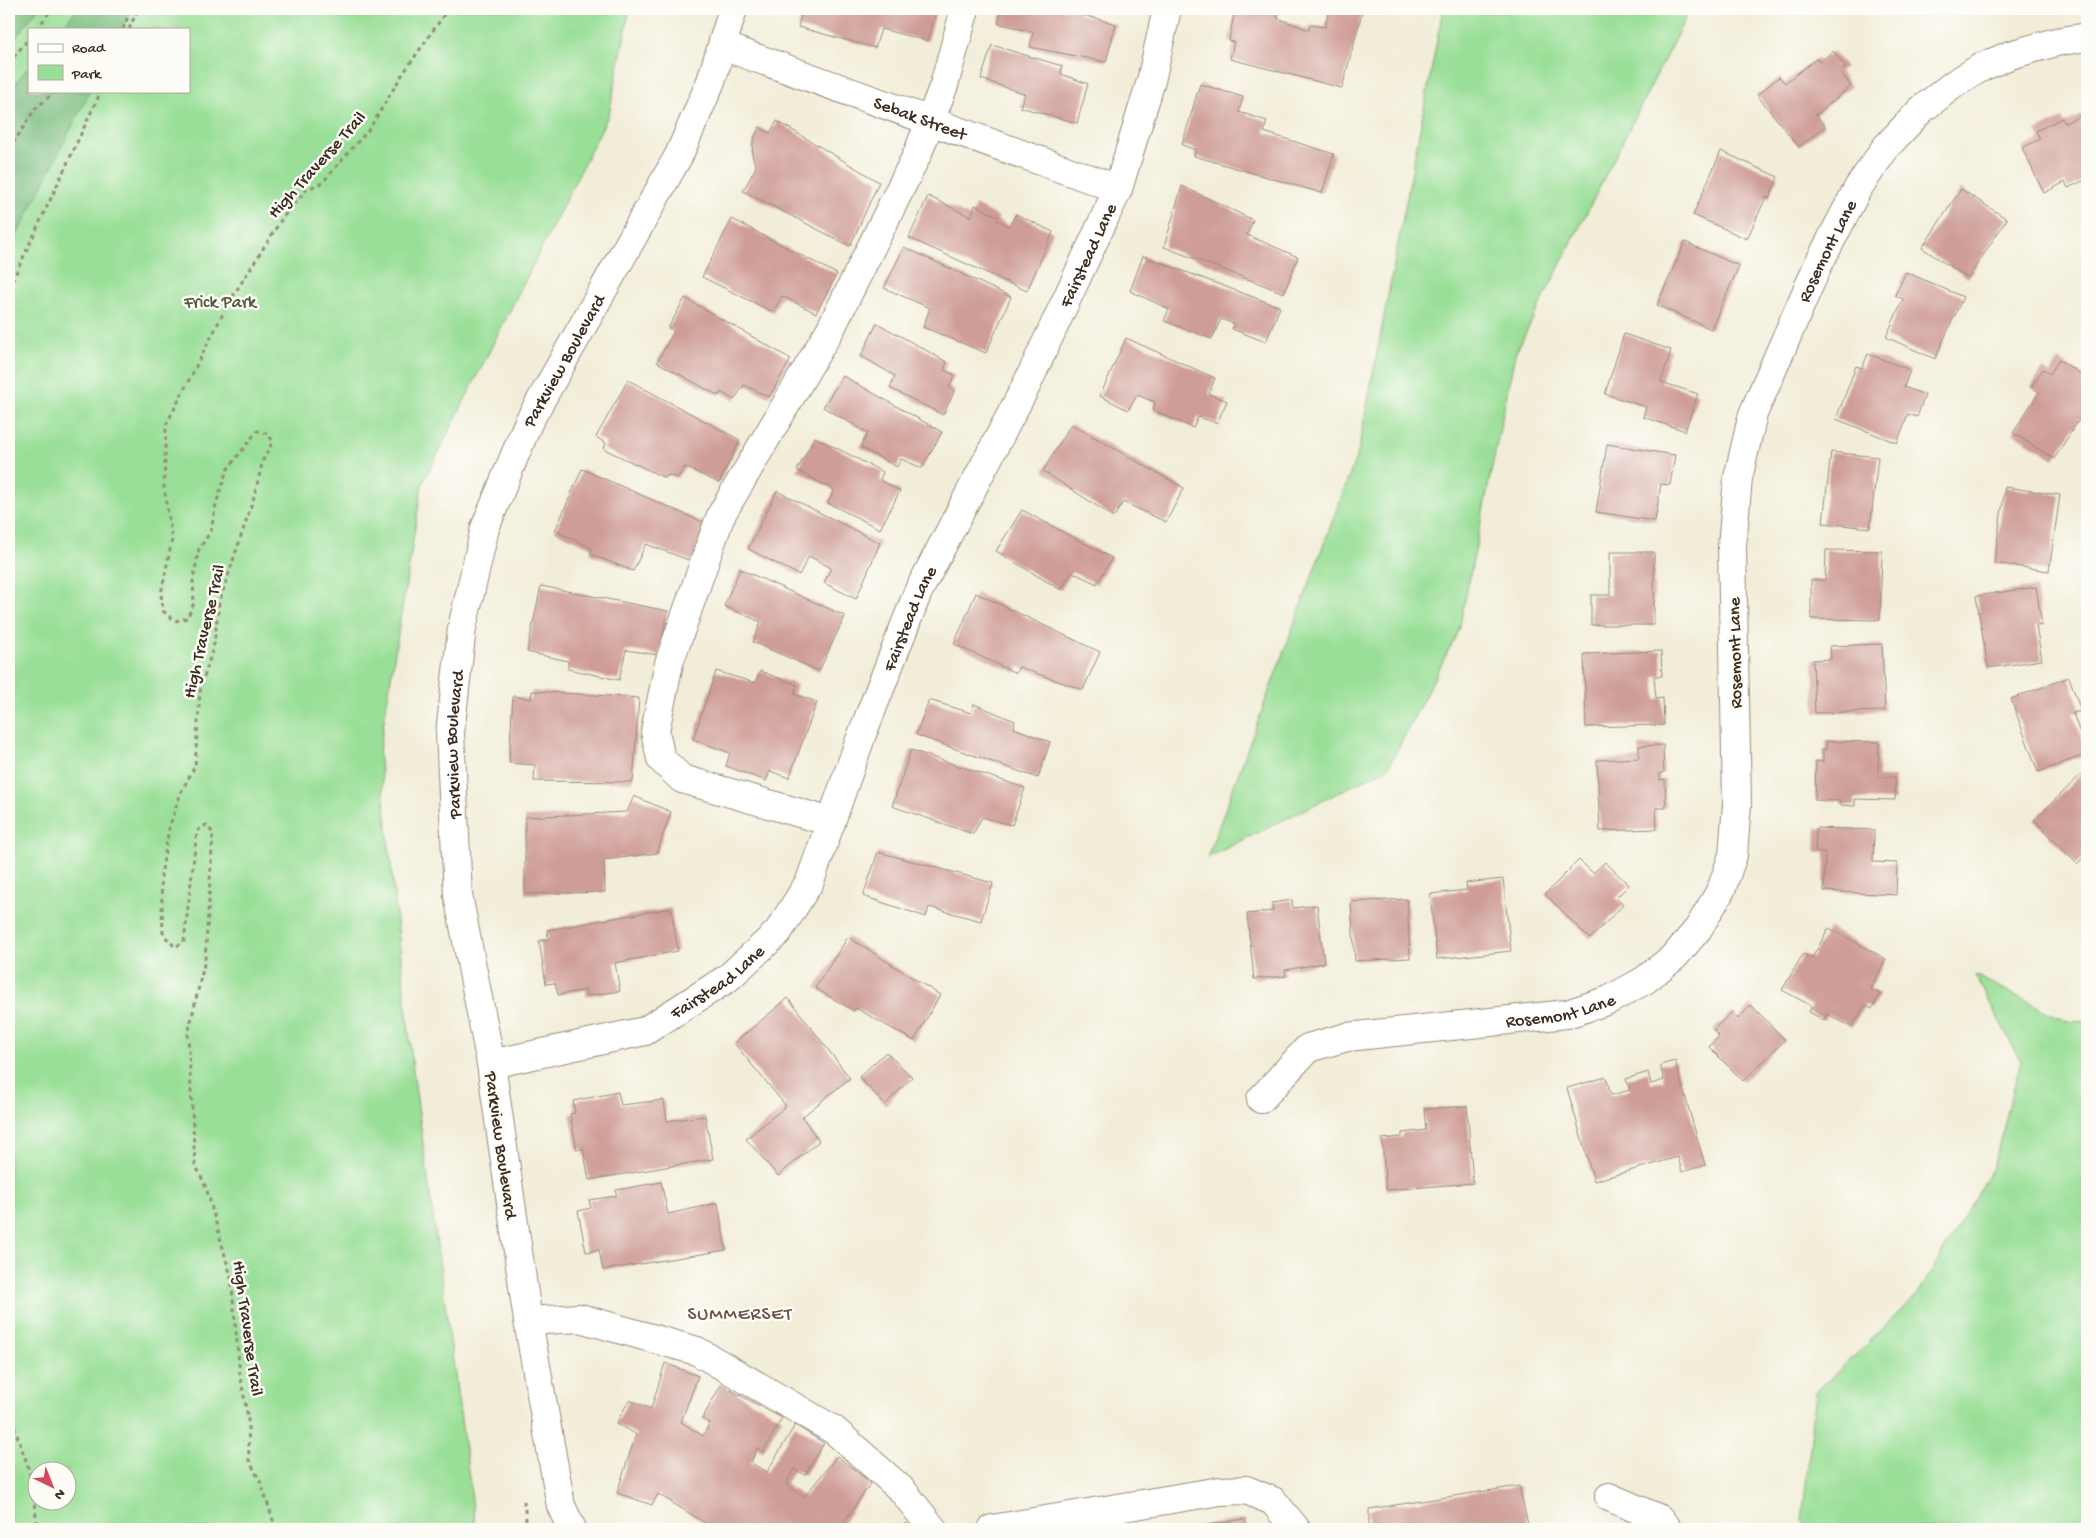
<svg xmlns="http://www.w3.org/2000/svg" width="2096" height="1538" viewBox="0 0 2096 1538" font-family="'Gochi Hand',sans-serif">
	<rect width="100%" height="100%" fill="#fdfcf7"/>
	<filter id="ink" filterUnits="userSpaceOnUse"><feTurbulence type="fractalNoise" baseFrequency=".02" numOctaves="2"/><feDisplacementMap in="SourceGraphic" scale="10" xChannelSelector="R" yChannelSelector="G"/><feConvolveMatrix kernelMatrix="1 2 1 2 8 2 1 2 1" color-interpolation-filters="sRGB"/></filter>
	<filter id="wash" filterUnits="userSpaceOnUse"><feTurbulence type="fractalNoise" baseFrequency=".0096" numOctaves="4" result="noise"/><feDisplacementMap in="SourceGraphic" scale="20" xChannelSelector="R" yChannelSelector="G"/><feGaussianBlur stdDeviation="1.12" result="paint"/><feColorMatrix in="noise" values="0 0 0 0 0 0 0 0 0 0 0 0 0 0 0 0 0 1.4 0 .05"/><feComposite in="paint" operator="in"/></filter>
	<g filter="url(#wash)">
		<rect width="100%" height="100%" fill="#f2edd8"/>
		<path fill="#9adf97" stroke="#6a845a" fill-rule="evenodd" d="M9,9H630L609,114L422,485L379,752L413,1070L476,1529H9ZM29,29H189V91H29ZM38,1470H68V1500H38Z
			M1443,9H1690L1515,354L1459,630L1388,768L1207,858L1358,452Z
			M1975,975L2068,1022L2087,1021V1529H1808L1802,1520L1816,1392L1918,1294L1993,1167L2021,1061Z"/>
		<path fill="#7bbe80" stroke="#5b744f" d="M9,9H38L9,46Z
			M77,9H131L121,29H60Z
			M29,67V91H90L9,251V91Z"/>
		<g id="blocks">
			<path fill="#cf9d97" d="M803,9H937L928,41L881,29L875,48L798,27Z
				M1002,9H1080L1079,14L1116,24L1106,62L1030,47L1033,32L998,23Z
				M1235,9H1279L1277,18L1309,30L1310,25L1325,27L1329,9H1363L1342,88L1230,59L1234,42L1229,41Z
				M992,45L1062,66L1061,74L1088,84L1077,123L1020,107L1025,94L981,79Z
				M1833,51L1846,67L1840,72L1851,86L1816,115L1825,126L1799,147L1757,95L1779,77L1785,83L1817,58L1820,62Z
				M1200,84L1243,97L1239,112L1267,121L1264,132L1334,154L1322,193L1194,156L1196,150L1182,145Z
				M2084,114L2087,121V179L2068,188L2065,182L2044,193L2022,148L2040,139L2036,131L2062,118L2065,123Z
				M777,121L879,182L850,246L743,191L756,167L752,155L753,142L759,127L770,133Z
				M1721,151L1778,177L1769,199L1766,197L1747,239L1693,215Z
				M1182,186L1253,220L1247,235L1298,257L1284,293L1164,247Z
				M1961,189L2007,219L1968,278L1922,248Z
				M928,196L971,217L975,205L999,217L997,220L1009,226L1016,214L1053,232L1027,291L909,238Z
				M732,219L837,274L816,313L782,296L773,312L702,277Z
				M1685,242L1739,266L1711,329L1657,305Z
				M904,247L1011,297L986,353L923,327L930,308L884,288Z
				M1143,256L1280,307L1266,342L1232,329L1234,324L1221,319L1212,339L1164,321L1169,309L1130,291Z
				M1906,272L1963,297L1935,359L1886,337L1903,299L1895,295Z
				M685,298L791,359L769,397L744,385L734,400L721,392L719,396L657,362L674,331L668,328Z
				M877,323L947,362L944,370L955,375L949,387L955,390L943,415L890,388L895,376L861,356Z
				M1624,334L1671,350L1661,382L1698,394L1685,431L1643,417L1646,407L1605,394Z
				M1126,338L1215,378L1209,394L1227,401L1217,423L1198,417L1193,428L1153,410L1155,402L1137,395L1128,410L1100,396Z
				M1868,354L1910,370L1904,387L1925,395L1917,417L1908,414L1897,443L1836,419L1856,366L1862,368Z
				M2059,360L2087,378V423L2080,418L2054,459L2013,433L2039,392L2031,387L2043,369L2050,374Z
				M843,376L942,432L922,468L901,459L897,467L860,447L868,433L823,407Z
				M628,380L740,440L719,483L685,467L677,478L668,475L665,478L604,449L606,443L596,437Z
				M1071,424L1184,488L1166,522L1123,502L1114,517L1043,471Z
				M815,437L883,472L880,480L900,491L880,529L828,503L834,490L797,470Z
				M1607,444L1675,455L1670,485L1661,484L1655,521L1596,512Z
				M1831,452L1878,457L1870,528L1823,523Z
				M582,469L707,524L694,562L646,544L633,571L590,554L592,548L555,531Z
				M2005,487L2060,495L2049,571L1994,563Z
				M777,491L880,543L856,599L824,583L831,568L809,556L799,575L748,549Z
				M1022,510L1112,558L1097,584L1072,572L1061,590L996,551Z
				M1826,550L1882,551L1880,620L1811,619V580H1825Z
				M1610,552H1654V625H1591V595H1610Z
				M740,569L845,616L819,671L753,642L761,622L724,606Z
				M541,586L668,611L659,655L626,650L619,680L568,669V661L527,652Z
				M2036,587L2042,625L2036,626L2042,660L1988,668L1976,596Z
				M976,593L1100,652L1083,690L1019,667L1016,673L954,644Z
				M1882,644L1885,711L1815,713L1813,660L1831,659L1830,646Z
				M1661,651L1662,676H1654L1656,699L1663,698L1664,725L1586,727L1584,654Z
				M716,671L755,683L760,671L797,685L794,694L817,702L789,778L770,771L766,781L726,766L730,753L693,739Z
				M2069,677L2081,711L2073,713L2087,754L2038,772L2011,699Z
				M532,691L639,698L633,782L534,781L535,765L509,763L513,696L531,699Z
				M929,700L971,713L974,704L1015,721L1014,728L1050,742L1038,778L916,735Z
				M1826,741L1879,742L1878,777H1895V800L1855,799V806L1841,805V801L1815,800L1816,761L1823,762V749L1826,750Z
				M1663,745L1664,773H1660V780L1665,779L1666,808H1656L1657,829L1600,831L1597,760L1639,758V746Z
				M911,750L1025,788L1012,825L982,817L973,834L892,806Z
				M2087,769V854L2077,864L2034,820Z
				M634,796L671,812L657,853L604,860L605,892L525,894V817L627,812Z
				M1816,828L1874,830L1873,862L1897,863L1896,895L1824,891L1825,852H1815Z
				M878,852L993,883L981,921L929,907L926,917L863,896Z
				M1579,860L1593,873L1605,862L1629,885L1616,898L1623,905L1590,939L1545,894Z
				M1503,879L1511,951L1437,959L1430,894L1467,890L1466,883Z
				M1407,899L1410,958L1355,961L1351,902Z
				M1292,900L1293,908L1317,905L1324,963L1285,970L1286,976L1254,979L1247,914L1273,911L1272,903Z
				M671,908L678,951L615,963L620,991L586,996V990L558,995L555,983L546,984L539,941L548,939L547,930Z
				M1829,928L1886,959L1870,989L1880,994L1872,1009L1865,1005L1852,1027L1827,1014L1824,1020L1809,1012L1812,1006L1782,990L1803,954L1812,958Z
				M848,937L940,995L914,1041L856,1008L854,1011L815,988Z
				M788,998L850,1078L802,1117L819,1141L778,1176L746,1139L786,1106L734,1043Z
				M1751,1005L1785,1040L1743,1081L1709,1047L1719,1036L1713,1030L1732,1012L1738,1019Z
				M886,1052L912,1077L885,1105L859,1077Z
				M1675,1061L1705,1165L1682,1172L1678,1157L1594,1181L1567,1088L1606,1077L1611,1095L1630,1090L1626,1079L1648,1072L1651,1084L1664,1080L1660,1065Z
				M618,1092L621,1105L664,1100L667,1121L705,1116L713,1159L589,1180L583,1148L577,1150L570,1114L575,1113L573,1101Z
				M1467,1106L1473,1183L1386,1190L1382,1139L1402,1137V1133L1426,1130L1424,1109Z
				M661,1182L668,1214L718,1203L726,1250L603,1270L599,1250L586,1252L578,1211L591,1208L589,1200L616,1196V1190Z
				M665,1363L698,1376L681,1422L703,1436L710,1423L702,1419L721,1385L782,1418L763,1452L757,1448L751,1463L767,1472L795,1425L824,1443L805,1475L794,1469L786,1484L804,1497L837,1456L871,1483L839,1529H715L658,1494L652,1505L617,1493L636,1434L616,1424L629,1400L651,1409Z
				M1519,1486L1529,1529H1369V1509Z
				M1245,1519L1247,1529H1206L1205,1525Z
				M906,1523L910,1529H896Z"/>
		</g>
	</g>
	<g filter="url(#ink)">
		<use href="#blocks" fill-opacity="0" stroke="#968c7b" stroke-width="1"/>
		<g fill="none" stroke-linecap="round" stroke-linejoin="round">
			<defs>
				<g id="minor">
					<path id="s1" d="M723,46L1118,189"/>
					<path d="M831,822L682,779L661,759L655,731L669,663L721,515L831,328L917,155L944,85L965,9"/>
					<path id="s2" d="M491,1064L645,1031L728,978L778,932L810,881L861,737L918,592L1026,386L1118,189L1151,81L1167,9"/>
					<path id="s3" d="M1261,1099L1308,1048L1347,1037L1567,1014L1609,1000L1645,980L1675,956L1698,929L1721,890L1733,855L1737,804L1732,547L1738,478L1753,414L1818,265L1858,188L1886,147L1921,110L1954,84L1982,67L2010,55L2056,42L2087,37"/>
					<path d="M528,1321L580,1318L697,1351L834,1430L902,1490L933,1529"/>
					<path d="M1609,1497L1660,1519L1667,1529"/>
					<path id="s4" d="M572,1529L561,1506L528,1321L491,1064L458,895L450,733L462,628L485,528L528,423L679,155L711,81L733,9"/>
					<path d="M992,1529L1220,1491L1246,1490L1273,1501L1296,1529"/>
				</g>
			</defs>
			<use href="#minor" stroke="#968c7b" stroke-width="30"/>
			<path stroke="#968c7b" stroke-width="3" stroke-dasharray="4 4" stroke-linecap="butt" d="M37,29L52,9
				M123,29L131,9
				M129,29L138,9
				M9,63L29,38
				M9,150L35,109L56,91
				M9,288L101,91
				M9,1412L29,1469L38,1529
				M524,1501L527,1529
				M276,1529L261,1483L249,1460L248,1418L240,1375L231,1277L206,1187L195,1164L188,1034L205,960L213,833L206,825L197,831L184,942L175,947L163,934L161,876L169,828L181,792L195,766L200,691L214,644L219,603L254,497L263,460L273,441L266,433L257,431L227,470L216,504L211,531L199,549L193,580L194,603L187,618L175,621L163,611L161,594L172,540L164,487L166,425L228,304L283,217L307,189L322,183L370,128L400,78L448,9"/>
			<use href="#minor" stroke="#fff" stroke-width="28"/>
		</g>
	</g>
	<g text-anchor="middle" stroke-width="5" stroke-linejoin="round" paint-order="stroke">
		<g font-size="18" fill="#3b2a1e" stroke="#fdfcf7">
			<text dy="6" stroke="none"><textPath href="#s1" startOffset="210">Sebak Street</textPath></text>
			<text transform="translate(316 164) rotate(-48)" y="6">High Traverse Trail</text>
			<text dy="6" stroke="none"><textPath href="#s3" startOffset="1195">Rosemont Lane</textPath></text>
			<text dy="6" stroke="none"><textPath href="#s2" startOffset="1070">Fairstead Lane</textPath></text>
			<text dy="6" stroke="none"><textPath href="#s4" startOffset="1201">Parkview Boulevard</textPath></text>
			<text dy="6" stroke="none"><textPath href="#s2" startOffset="665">Fairstead Lane</textPath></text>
			<text transform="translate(203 631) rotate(-77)" y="6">High Traverse Trail</text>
			<text transform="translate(1734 653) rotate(-91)" y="6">Rosemont Lane</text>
			<text dy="6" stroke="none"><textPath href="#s4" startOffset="796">Parkview Boulevard</textPath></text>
			<text dy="6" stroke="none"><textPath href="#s2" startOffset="245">Fairstead Lane</textPath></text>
			<text dy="6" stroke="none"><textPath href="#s3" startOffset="325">Rosemont Lane</textPath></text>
			<text transform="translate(502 1145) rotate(82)" y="6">Parkview Boulevard</text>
			<text transform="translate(249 1328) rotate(82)" y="6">High Traverse Trail</text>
		</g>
		<g font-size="18" fill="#53573c" stroke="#fdfcf7">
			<text x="220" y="307">Frick Park</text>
		</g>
		<g font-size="19" letter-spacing="1" fill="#6f5248" stroke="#fdfcf7">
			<text x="740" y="1319">SUMMERSET</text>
		</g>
	</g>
	<rect width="2096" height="1538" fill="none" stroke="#fdfcf7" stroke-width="30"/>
	<rect x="28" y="28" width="162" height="65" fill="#fdfcf7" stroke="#afa8a0"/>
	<rect x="38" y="44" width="25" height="8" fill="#ffffff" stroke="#afa8a0"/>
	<text x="72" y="52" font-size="15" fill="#3b2a1e">Road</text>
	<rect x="38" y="65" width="25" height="15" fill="#9adf97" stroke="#afa8a0"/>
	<text x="72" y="78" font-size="15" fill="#3b2a1e">Park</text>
	<g transform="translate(52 1486) rotate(137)"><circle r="24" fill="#fdfcf7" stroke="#afa8a0"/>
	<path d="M0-4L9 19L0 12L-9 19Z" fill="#d1495b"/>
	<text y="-8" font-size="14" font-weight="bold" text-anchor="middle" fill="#3b2a1e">N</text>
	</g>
</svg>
